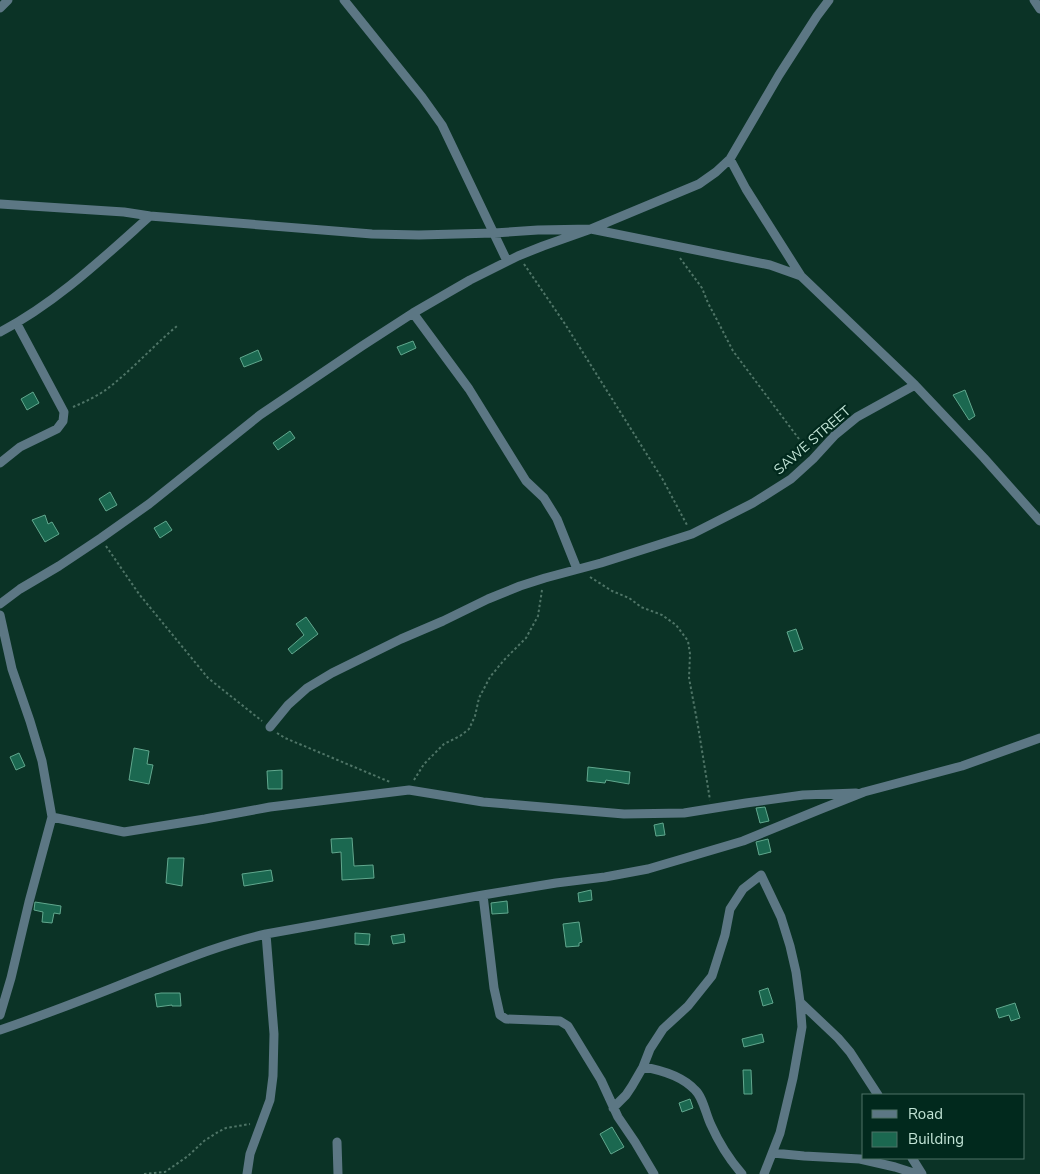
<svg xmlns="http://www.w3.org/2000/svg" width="1040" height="1174" viewBox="0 0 1040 1174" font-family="'Nunito Sans',sans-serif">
	<rect width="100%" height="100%" fill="#0b3326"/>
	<path fill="#1b6850" stroke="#61a88e" d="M413,341L416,348L401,355L397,347Z
		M258,350L262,360L244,367L240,358Z
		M965,390L975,416L969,420L953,395Z
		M33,392L39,403L27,410L21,399Z
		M290,431L295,438L278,450L273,443Z
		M110,492L117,505L106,511L99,499Z
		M45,515L48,524L52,522L59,534L45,542L32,520Z
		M166,521L172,530L160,538L154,528Z
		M306,617L318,634L292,654L288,649L304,635L296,624Z
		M796,629L803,649L794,652L787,632Z
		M134,748L149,751L147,764L153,765L149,784L129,780Z
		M19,753L25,766L16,770L10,757Z
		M588,767L630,772L629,784L606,780L605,783L587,781Z
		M282,770V789H268L267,771Z
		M765,807L769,821L760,823L756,808Z
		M663,823L665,835L656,836L654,825Z
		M352,838L354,866L373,865L374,878L342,880L341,852L332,853L331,839Z
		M768,839L771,852L759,855L756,842Z
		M168,858H184L182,886L166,883Z
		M271,870L273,881L244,886L242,874Z
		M591,890L592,900L579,902L578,893Z
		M507,901L508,913L492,914L491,903Z
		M35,902L61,906L60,914L54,913L52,923L42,922L43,912L34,910Z
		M579,922L582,942L579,943V946L566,947L563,924Z
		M355,933L370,934L369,945L355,944Z
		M404,934L405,942L393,944L391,936Z
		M768,988L773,1003L763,1006L759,991Z
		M161,993H180L181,1006H172V1005L157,1007L155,994Z
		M1015,1003L1020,1018L1011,1021L1009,1015L999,1018L996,1009Z
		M762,1034L764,1042L744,1047L742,1039Z
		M743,1070H751L752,1094H744Z
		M690,1099L693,1108L682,1112L679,1103Z
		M612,1127L624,1147L611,1154L600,1134Z"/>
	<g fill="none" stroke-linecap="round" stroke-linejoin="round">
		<path stroke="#4f7567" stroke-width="2" stroke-dasharray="2.5 2.5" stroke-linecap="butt" d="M680,258L702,288L708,303L716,318L733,351L808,451
			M524,264L565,324L663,480L687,525
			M73,407C85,402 97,396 107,389C132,370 153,346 177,326
			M106,546L139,594L208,678L262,721
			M590,577L612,591L629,598L641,607L662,615L676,625L688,641L690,654L689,678L698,726L710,800
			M277,733L285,738L390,782
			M414,780L424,764L444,744L460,736L469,729L475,716L479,698L490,677L504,660L526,638L538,616L542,590
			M144,1174L165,1172L188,1156L204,1141L218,1132L226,1128L250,1124"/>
		<path stroke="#5c7784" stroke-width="9" d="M344,0L422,97L442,125L507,261
			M1034,0L1040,9
			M0,8L8,0
			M730,159L746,189L801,276
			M0,204L124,212L150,216L372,234L419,235L494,233L538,230L591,229L770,265L801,276L915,385L984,458L1040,521
			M413,313L469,389L526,481L544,498L557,519L577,569
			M0,332C56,303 104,257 150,216
			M0,463L20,447L57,429L63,421L64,412L17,324
			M0,604L20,589L59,566L101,538L149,504L260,415L362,346L413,313L470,280L518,256L543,246L591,229L699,184L716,172L730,159L779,75L817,16L829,0
			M0,615L12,669L30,721L42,761L52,817L29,902L11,978L0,1015
			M270,727L288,705L307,688L332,673L401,639L443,621L488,599L520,586L545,578L601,563L692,534L753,503L791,479L813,459L835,435L857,417L915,385
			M52,817L124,832L205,819L270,807L409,790L483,802L624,814L684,813L746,803L803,795L856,793
			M483,895L494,988L500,1015L506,1019L560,1021L568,1026L601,1080L618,1117L635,1142L654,1174
			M800,1002L838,1038L850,1052L878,1095
			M0,1030C47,1014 93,996 140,977C181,961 222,944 266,934L483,895L556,883L605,877L648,869L743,841L821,809L864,792L962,766L1040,738
			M643,1067C661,1070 682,1076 695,1090C703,1097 706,1115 711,1125C719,1143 729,1159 742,1174
			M613,1108L626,1095L632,1086L643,1067L650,1049L663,1029L688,1006L712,976L725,935L730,909L743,889L761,875L781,917L790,946L796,972L800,1002L802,1027L793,1078L780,1133L764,1174
			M337,1142L338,1174
			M773,1153L804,1156L860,1159L895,1167L917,1174
			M912,1158L922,1174
			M247,1174L250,1154L270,1100L273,1076L274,1034L266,934"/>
	</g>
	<g text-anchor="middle" stroke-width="4.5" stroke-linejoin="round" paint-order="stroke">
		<g font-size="14" fill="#c1e3d5" stroke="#01291d">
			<text transform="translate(812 440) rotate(-41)" y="5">SAWE STREET</text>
		</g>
	</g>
	<rect x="862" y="1094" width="162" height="65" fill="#01291d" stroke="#4e7367"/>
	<rect x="872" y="1110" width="25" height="8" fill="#5c7784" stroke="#4e7367"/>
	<text x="908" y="1119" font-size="15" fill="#c1e3d5">Road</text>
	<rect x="872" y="1132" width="25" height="15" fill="#1b6850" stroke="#4e7367"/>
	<text x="908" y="1144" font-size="15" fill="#c1e3d5">Building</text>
</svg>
